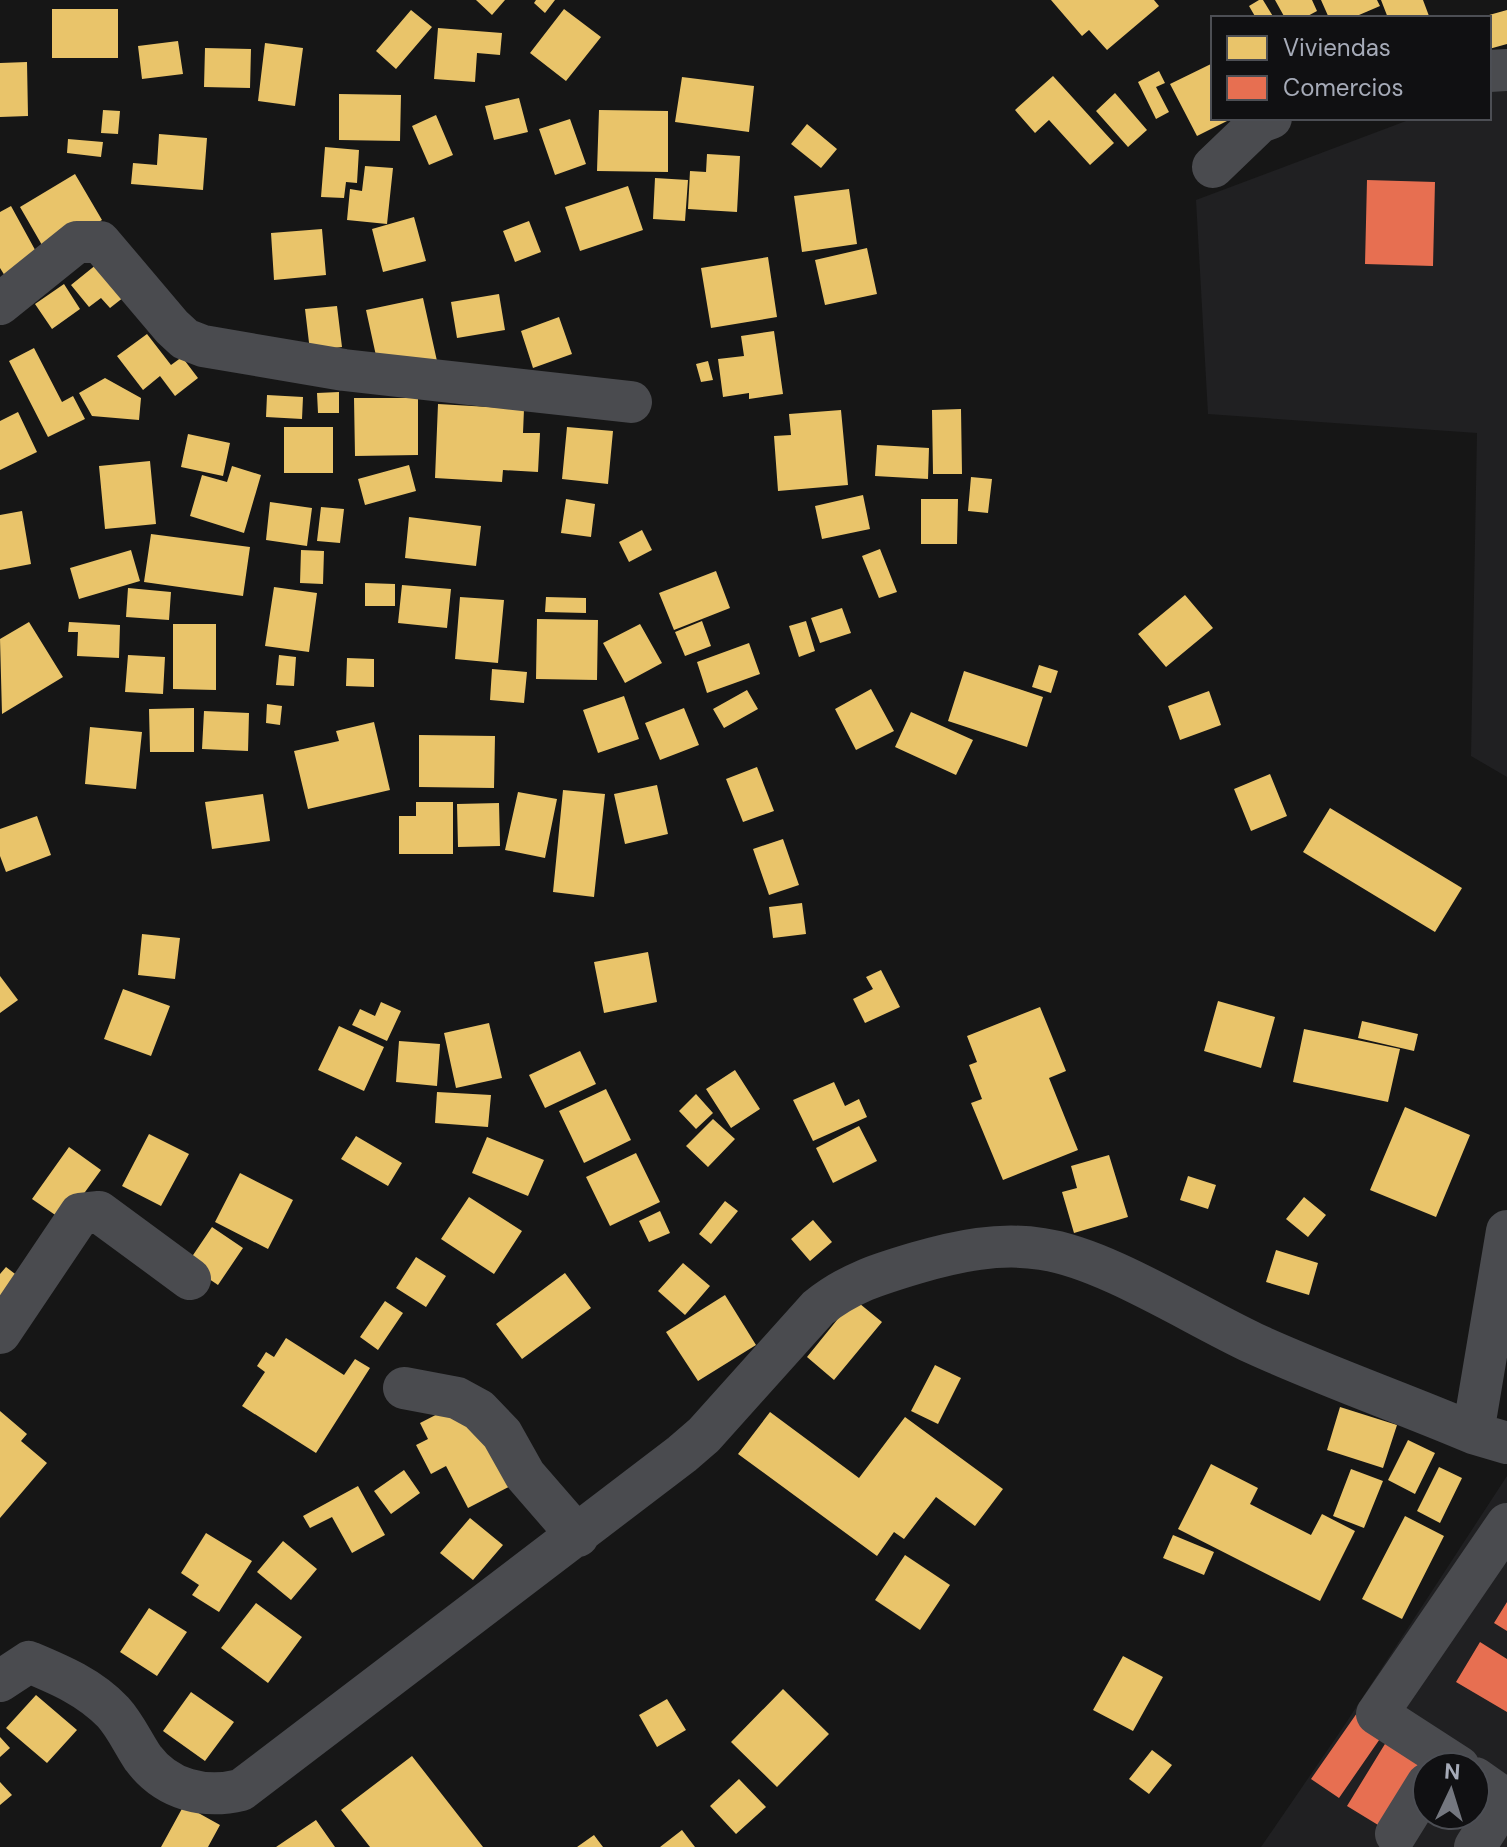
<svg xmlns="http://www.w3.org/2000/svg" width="1507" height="1847" viewBox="0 0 1507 1847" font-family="'DM Sans',sans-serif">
	<rect width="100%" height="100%" fill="#161616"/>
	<path fill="#202022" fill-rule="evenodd" d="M1507,83V777L1471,756L1477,433L1208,414L1196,200L1414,118H1489V90Z
		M1507,1476V1847H1261L1342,1729ZM1427,1767H1475V1815H1427Z"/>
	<path fill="#e9c46a" d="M476,0H505L492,15Z
		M536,0H555L545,13L534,3Z
		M1051,0H1154L1159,6L1107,50L1089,30L1082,36Z
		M1259,0H1263L1274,18H1256L1249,6Z
		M1275,0H1312L1317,11L1304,18H1285Z
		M1321,0H1377L1380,6L1352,18H1329Z
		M1381,0H1423L1429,16L1388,18Z
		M52,9H118V58H52Z
		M564,9L601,37L566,81L530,53Z
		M411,10L432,27L396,69L376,51Z
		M1507,10V44L1489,49V18L1482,17Z
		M438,28L502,33L500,55L477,53L475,82L434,79Z
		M178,41L183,74L142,79L138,46Z
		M265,43L303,48L295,106L258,101Z
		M205,48L251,49L250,88L204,87Z
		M27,62L28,116L0,117V63Z
		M1213,63V118H1233L1197,136L1170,84Z
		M1159,71L1165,83L1156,87L1169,112L1156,119L1138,82Z
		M1053,76L1114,143L1090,165L1049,120L1035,133L1015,110Z
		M682,77L754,86L749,132L675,122Z
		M1115,93L1147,130L1128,147L1096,111Z
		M339,94L401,95L400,141L339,140Z
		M519,98L528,132L494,140L485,106Z
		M103,110L120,111L118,134L101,133Z
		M599,110L668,111V172L597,171Z
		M436,115L453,155L429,165L412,126Z
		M570,119L586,164L555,175L539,129Z
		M807,124L837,149L821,168L791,144Z
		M159,134L207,138L203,190L131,184L133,163L157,165Z
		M68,139L103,142L101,157L67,153Z
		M325,147L359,150L357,183L346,182L344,198L321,197Z
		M707,154L740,156L737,212L688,209L690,171L706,172Z
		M365,166L393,168L387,224L347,220L350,189L362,191Z
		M75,174L102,220L46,252L20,207Z
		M655,178L688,180L685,221L653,219Z
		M628,186L643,230L580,251L565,207Z
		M849,189L857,244L802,252L794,196Z
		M11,206L39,257L5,276L0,268V212Z
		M414,217L426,261L383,272L372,229Z
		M529,221L541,252L515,262L503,231Z
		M322,229L326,275L274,280L271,233Z
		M867,248L877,294L825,305L815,260Z
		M768,257L777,317L711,328L701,268Z
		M97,264L124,297L110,308L101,298L89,307L71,285Z
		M64,284L80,309L52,329L35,304Z
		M499,294L505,330L457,338L451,302Z
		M423,298L437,361L380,374L366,310Z
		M337,306L342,347L310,351L305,309Z
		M559,317L572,354L533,368L521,331Z
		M774,331L783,394L749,399V393L723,397L718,359L744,356L741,336Z
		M147,334L171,365L182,357L198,378L175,396L160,376L143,390L117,356Z
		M34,348L62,402L73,396L85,419L48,437L9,361Z
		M708,361L713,380L701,382L696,364Z
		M105,378L141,398L139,420L92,416L79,393Z
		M339,392V413H318L317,393Z
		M267,395L303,397L302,419L266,417Z
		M354,398H418V455L355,456Z
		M438,404L524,409L523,433H540L538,472L503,470L502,482L435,478Z
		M961,409L962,474H933L932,410Z
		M841,410L848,485L778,491L774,436L791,435L789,414Z
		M18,412L37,452L0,470V421Z
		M284,427H333V473H284Z
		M567,427L613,431L608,484L562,479Z
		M188,434L230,443L223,476L181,467Z
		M877,445L929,448L928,479L875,476Z
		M150,461L156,524L105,529L99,466Z
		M409,465L416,491L365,505L358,479Z
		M232,466L261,475L244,533L190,516L202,475L227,482Z
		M971,477L992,479L988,513L968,511Z
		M863,495L870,529L822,539L815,506Z
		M566,499L595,504L591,537L561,533Z
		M921,499H958L957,544H921Z
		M270,502L312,508L307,546L266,540Z
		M321,507L344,509L340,543L317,541Z
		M22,511L31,564L0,570V515Z
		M409,517L481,526L476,566L405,558Z
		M642,530L652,550L629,562L619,542Z
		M151,534L250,547L243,596L144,582Z
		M880,549L897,592L879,598L862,556Z
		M131,550L140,581L79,599L70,568Z
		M301,550L324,551L323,584L300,583Z
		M716,571L730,608L674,630L659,593Z
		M365,583L395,584V606H365Z
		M402,585L451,589L447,628L398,623Z
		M274,587L317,593L309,652L265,646Z
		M128,588L171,592L169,620L126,617Z
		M1185,595L1213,628L1166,667L1138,634Z
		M460,597L504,600L498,663L455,659Z
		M546,597L586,598V613L545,612Z
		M842,608L851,633L820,643L811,618Z
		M537,619L598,620L597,680L536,679Z
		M702,621L711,646L685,656L675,632Z
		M806,621L815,651L799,657L789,626Z
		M29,622L63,677L2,714L0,639Z
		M69,622L120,625L119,658L77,656L78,632H68Z
		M173,624H216V690L173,689Z
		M640,624L662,663L625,683L603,643Z
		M749,643L760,674L707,693L697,662Z
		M128,655L165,657L163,694L125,692Z
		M279,655L296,657L294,686L276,685Z
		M347,658L374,659V687L346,686Z
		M1039,665L1058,671L1051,693L1032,687Z
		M492,669L527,672L524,703L490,700Z
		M964,671L1043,697L1027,747L948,721Z
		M871,689L894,731L856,750L835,709Z
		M747,690L758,709L724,728L713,709Z
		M1209,691L1221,725L1180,740L1168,706Z
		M624,696L639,739L598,753L583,710Z
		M267,704L282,706L280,725L266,723Z
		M194,708V752H150L149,709Z
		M684,708L699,745L660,760L645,723Z
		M204,711L249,713L248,751L202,749Z
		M911,712L973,740L956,775L895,747Z
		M374,722L390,790L308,809L294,751L339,741L336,731Z
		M90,727L142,732L136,789L85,784Z
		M419,735L495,736L494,788L419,787Z
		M757,767L774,811L743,822L726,779Z
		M1270,774L1287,816L1251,831L1234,789Z
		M657,785L668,834L625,844L614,794Z
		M563,790L605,794L594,897L553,892Z
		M518,792L557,799L545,858L505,850Z
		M263,794L270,841L212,849L205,802Z
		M416,802H453V854H399V816H416Z
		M499,803L500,846L458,847L457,804Z
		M1330,808L1462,888L1435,932L1303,852Z
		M37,816L51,855L6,872L0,856V829Z
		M783,839L799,885L769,895L753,849Z
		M802,903L806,934L773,938L769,907Z
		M142,934L180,938L175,979L138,975Z
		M648,952L657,1002L604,1013L594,962Z
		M881,970L900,1007L865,1023L853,999L873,989L866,977Z
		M0,976L18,1000L0,1013Z
		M123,989L170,1006L151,1056L104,1039Z
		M1218,1001L1275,1017L1261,1068L1204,1051Z
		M381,1002L401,1011L387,1041L352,1025L360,1009L375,1016Z
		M1040,1007L1066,1071L1049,1078L1078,1150L1003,1180L971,1103L982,1099L969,1065L977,1062L967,1036Z
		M1362,1021L1418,1034L1414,1051L1358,1038Z
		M489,1023L502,1078L456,1088L444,1033Z
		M339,1026L384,1047L364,1091L318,1070Z
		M1304,1029L1400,1049L1388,1102L1293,1082Z
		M399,1041L440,1044L437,1086L396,1082Z
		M580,1051L596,1084L545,1108L529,1075Z
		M735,1070L760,1109L731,1128L706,1089Z
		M834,1082L845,1106L859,1099L867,1117L813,1141L793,1100Z
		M606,1089L631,1140L584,1163L559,1111Z
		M437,1092L491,1095L488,1127L435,1123Z
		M696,1094L713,1113L696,1129L679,1111Z
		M1405,1107L1470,1135L1436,1217L1370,1190Z
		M713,1119L735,1139L708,1167L686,1146Z
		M859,1126L877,1161L833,1183L816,1148Z
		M149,1134L189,1154L161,1206L122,1186Z
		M356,1136L402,1163L388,1186L341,1159Z
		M487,1137L544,1160L528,1196L472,1173Z
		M69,1147L101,1170L64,1221L32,1199Z
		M636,1153L660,1202L610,1226L586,1177Z
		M1109,1155L1128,1217L1074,1233L1062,1192L1077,1188L1071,1166Z
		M240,1173L293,1200L268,1249L215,1222Z
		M1188,1176L1216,1185L1208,1209L1180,1200Z
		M469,1197L522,1231L494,1274L441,1239Z
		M1304,1197L1326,1215L1308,1237L1286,1219Z
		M725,1201L738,1211L711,1244L699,1234Z
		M660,1211L670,1233L649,1242L639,1221Z
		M813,1220L832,1242L810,1261L791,1239Z
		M212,1227L243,1248L218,1285L187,1264Z
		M1276,1250L1318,1263L1309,1295L1266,1282Z
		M416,1257L446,1276L426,1307L396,1288Z
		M683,1263L710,1286L685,1315L658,1291Z
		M6,1267L27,1283L0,1308V1274Z
		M565,1273L591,1308L522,1359L496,1324Z
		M725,1295L756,1345L698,1381L666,1332Z
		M854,1299L882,1322L834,1380L807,1357Z
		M385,1301L403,1313L378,1350L360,1337Z
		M286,1338L344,1375L355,1359L370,1368L316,1453L242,1406L265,1372L257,1366L266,1352L274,1357Z
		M935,1365L961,1378L938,1424L911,1411Z
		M459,1403L518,1482L468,1508L446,1466L431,1474L416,1445L428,1439L420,1423Z
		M1340,1407L1397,1425L1383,1468L1327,1450Z
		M0,1411L27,1434L21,1441L47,1463L0,1518Z
		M770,1412L859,1478L905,1417L1003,1489L975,1526L936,1497L904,1539L894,1532L877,1556L738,1454Z
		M1408,1440L1435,1453L1415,1494L1388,1480Z
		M1211,1464L1258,1488L1250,1504L1311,1535L1322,1514L1355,1531L1320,1601L1178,1529Z
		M1439,1467L1462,1478L1440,1523L1417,1511Z
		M1351,1469L1383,1481L1364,1528L1333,1516Z
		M404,1470L420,1493L391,1514L374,1491Z
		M358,1486L385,1535L352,1553L332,1517L310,1528L303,1516Z
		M1405,1516L1444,1536L1402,1619L1362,1599Z
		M470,1518L503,1545L473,1580L440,1553Z
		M206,1533L252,1561L219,1612L192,1595L199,1585L181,1573Z
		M1173,1535L1214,1552L1204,1575L1163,1558Z
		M283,1541L317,1569L291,1600L257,1572Z
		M905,1555L950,1585L920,1630L875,1600Z
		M256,1603L302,1637L268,1683L221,1648Z
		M149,1608L187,1632L157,1676L120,1652Z
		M1123,1656L1163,1677L1133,1731L1093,1710Z
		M783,1689L829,1734L777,1787L731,1742Z
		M191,1692L234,1722L205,1761L163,1731Z
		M36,1695L77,1730L47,1763L6,1728Z
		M667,1699L686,1730L657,1747L639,1715Z
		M0,1737L10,1748L0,1757Z
		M1152,1750L1172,1765L1149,1794L1129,1779Z
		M412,1756L483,1847H370L341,1810Z
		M739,1779L766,1807L736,1834L710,1806Z
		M0,1782L12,1795L0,1805Z
		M184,1805L220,1825L208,1847H161Z
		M316,1820L335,1847H276Z
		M682,1830L695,1847H660Z
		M594,1835L603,1847H577Z"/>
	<path fill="#e76f51" d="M1367,180L1435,182L1433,266L1365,264Z
		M1507,1602V1631L1494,1623Z
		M1480,1642L1507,1659V1712L1456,1682Z
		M1357,1713L1384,1733L1339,1798L1311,1779Z
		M1388,1739L1424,1761L1383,1828L1347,1806Z"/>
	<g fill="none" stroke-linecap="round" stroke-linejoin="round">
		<path stroke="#4a4b4f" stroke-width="42" d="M1489,71L1507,70
			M1213,167L1260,122L1271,118
			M0,304L77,242H100L172,327L185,339L203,346L344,370L631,402
			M0,1333L80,1214L99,1212L190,1279
			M404,1388L457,1398L479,1410L502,1434L525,1475L578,1536
			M1473,1433L1507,1231
			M0,1681L29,1662C60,1675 89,1687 113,1712C125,1725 133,1743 143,1758C167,1790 204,1799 241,1790L682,1454L704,1435L818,1308C849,1283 879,1274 916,1263C958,1251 999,1242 1042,1249C1105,1258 1193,1315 1253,1343C1325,1376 1400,1402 1473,1433L1507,1443
			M1459,1767L1377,1714L1507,1524
			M1475,1778L1505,1799L1475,1847
			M1396,1834L1427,1784"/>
	</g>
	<rect x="1211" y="16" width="280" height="104" fill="#101012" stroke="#4c4e54" stroke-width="2"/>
	<rect x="1227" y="36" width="40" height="24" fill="#e9c46a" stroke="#4c4e54" stroke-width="2"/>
	<text x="1283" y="56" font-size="24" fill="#a6abb8">Viviendas</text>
	<rect x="1227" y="76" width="40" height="24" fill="#e76f51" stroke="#4c4e54" stroke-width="2"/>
	<text x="1283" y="96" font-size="24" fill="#a6abb8">Comercios</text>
	<g transform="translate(1451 1791) rotate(4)"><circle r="38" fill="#101012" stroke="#4c4e54" stroke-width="2"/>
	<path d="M0-6L14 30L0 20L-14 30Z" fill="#74777f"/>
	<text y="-12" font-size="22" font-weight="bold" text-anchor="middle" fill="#a6abb8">N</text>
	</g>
</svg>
